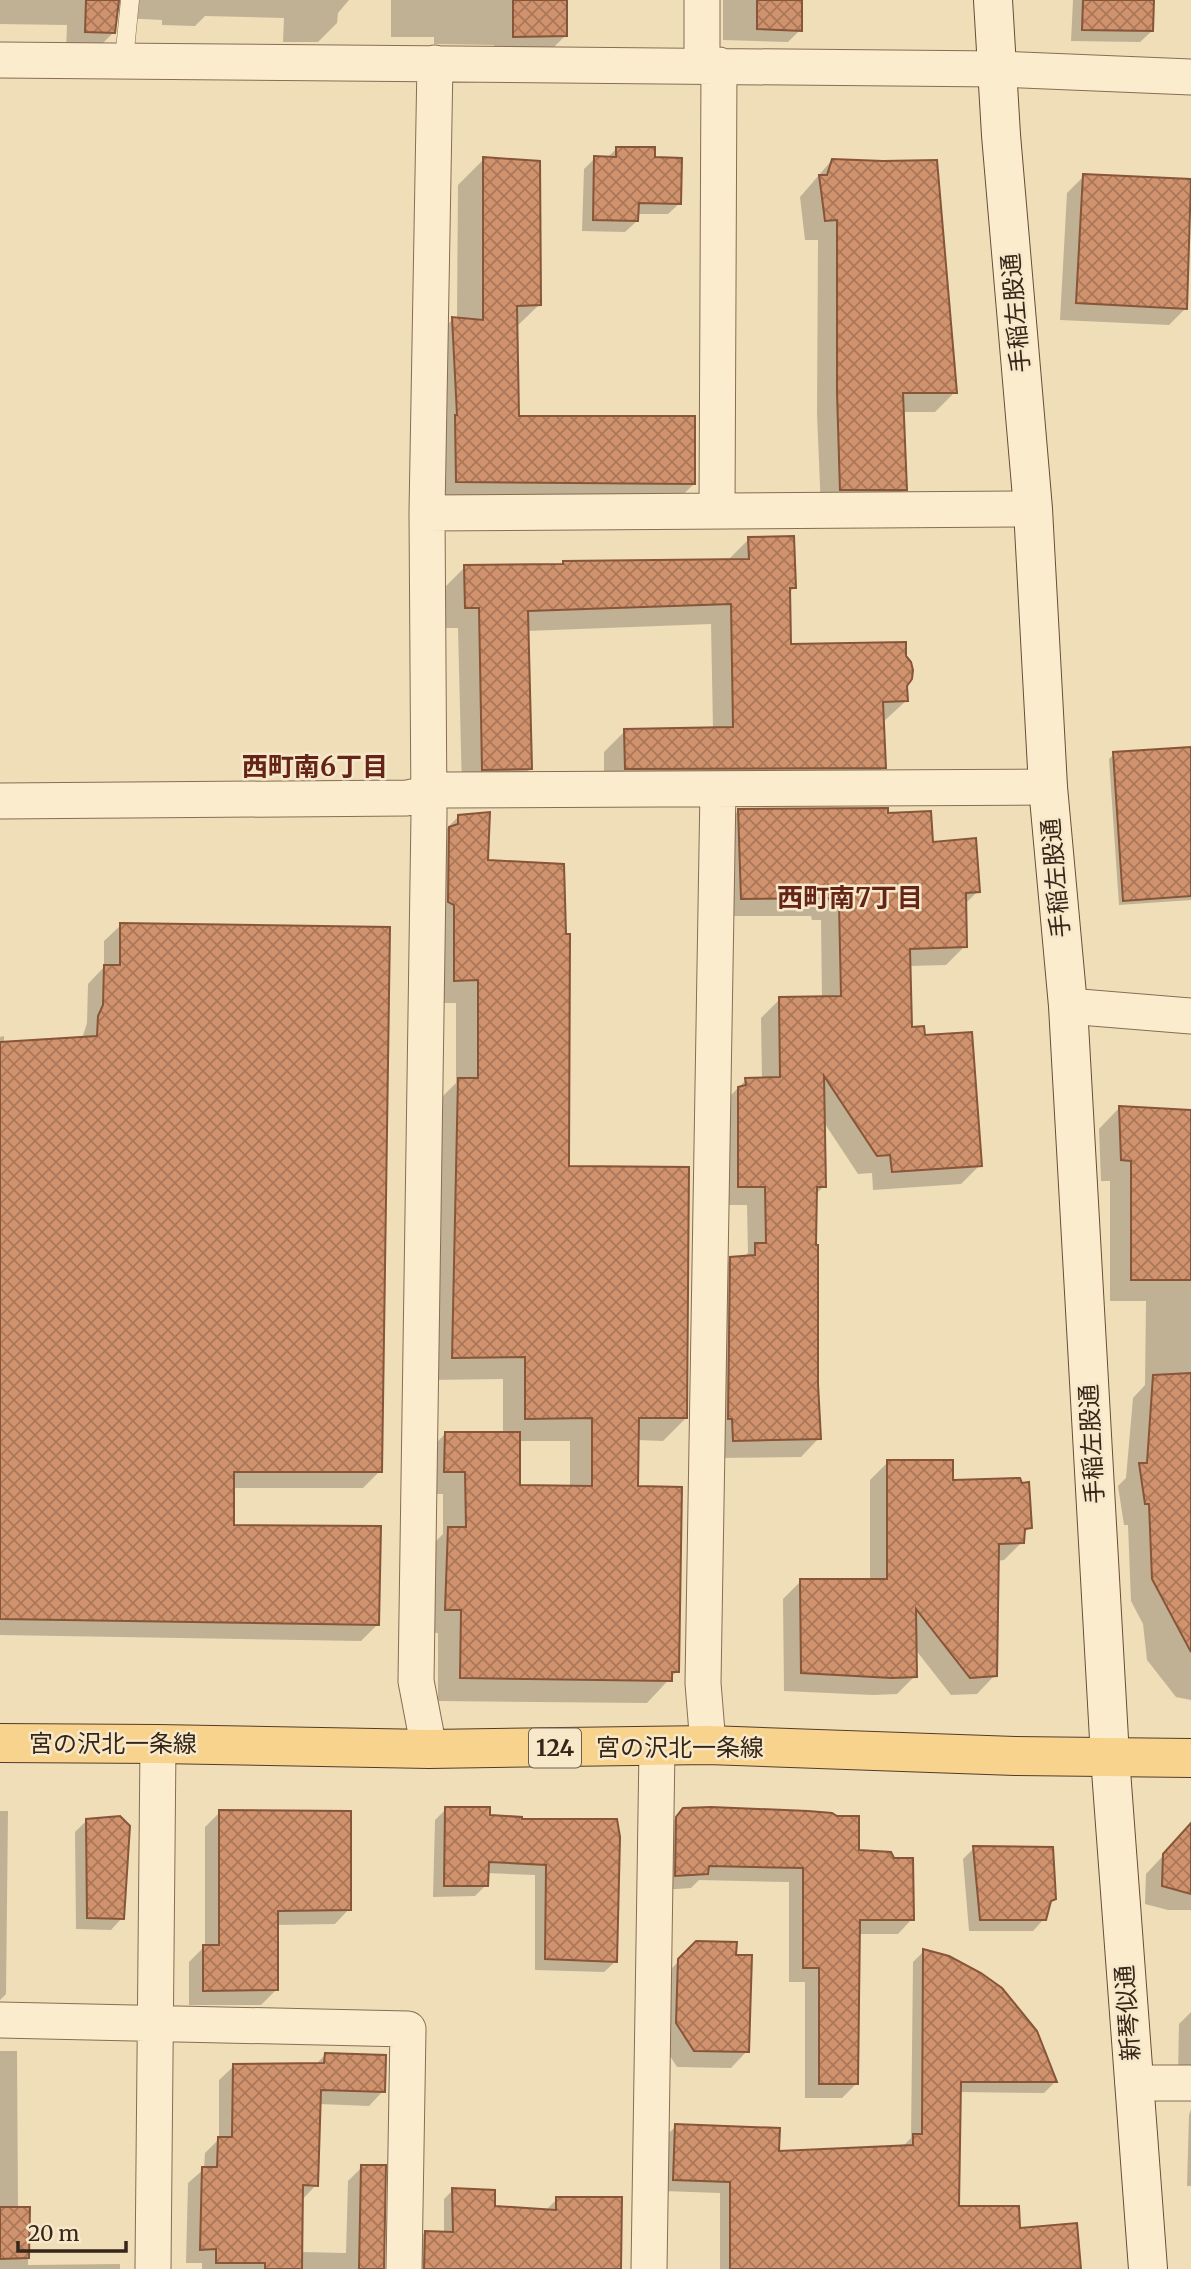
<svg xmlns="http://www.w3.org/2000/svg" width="1191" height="2269" viewBox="0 0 1191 2269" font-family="Merriweather,'Noto Sans JP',serif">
	<defs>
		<pattern id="building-cross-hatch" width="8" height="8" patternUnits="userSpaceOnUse" patternTransform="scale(1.75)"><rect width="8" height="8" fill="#d0936d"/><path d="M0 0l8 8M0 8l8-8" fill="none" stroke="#aa7859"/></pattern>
	</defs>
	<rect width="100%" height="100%" fill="#f0deb9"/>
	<path fill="#0003" fill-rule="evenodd" d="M0,0H349L338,13L337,23L318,42H283L284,18L205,16L195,26L162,25V20L122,18L116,7L114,32L94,52L66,51L67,25L0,24Z
		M391,0H565V36L546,55H494V45L434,44V37H391Z
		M723,0H800V30L788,42L723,40Z
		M1073,0H1153L1152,31L1140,42L1071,41Z
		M617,148L653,159L680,203L668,214H637V221L625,232L582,231L584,169L595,158H607Z
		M484,159L539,305L515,328L517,417L694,484L667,510L430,508L427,345L453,319H457L458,185Z
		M832,160L955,392L935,412H902L905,489L885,509H821L817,414L818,240H805L800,197Z
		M1084,176L1191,181L1186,308L1169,325L1060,320L1067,193Z
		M749,539L794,588L788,594L789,646L905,685L906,701L883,722L884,767L863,788L604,789V752L625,731L713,729L711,624L527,631L530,769L509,790H462L458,628H444V588L465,567L560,566L563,562L727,561Z
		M1191,748V900L1119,905L1109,759L1114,754Z
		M739,810L886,815L931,844L978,891L965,904V946L946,965L909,966L910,1029L923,1037L980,1165L961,1184L873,1190L872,1173L858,1174L823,1121L824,1186L815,1195L816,1385L819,1438L801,1457L715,1458L712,1278L731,1259L743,1258L748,1253L747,1205H720L727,1099L746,1080L762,1079L761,1018L780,999L822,998L821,920H812L811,916H723L720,829Z
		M459,816L486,862L567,1168L686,1418L663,1441L637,1440L636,1488L677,1671L647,1703L438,1701V1633L423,1632L426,1551L443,1534V1494H422V1457L445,1434H503V1379L430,1380L436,1103L456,1083V1003H432L436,839ZM518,1441H570V1487L518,1486Z
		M121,925L380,1471L363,1488H232V1527L378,1624L361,1641L0,1635V1037L4,1036V1044L82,1039L87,1023L88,984L104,967V941Z
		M1120,1107L1191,1111V1700L1176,1697L1147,1660L1143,1624L1131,1601L1128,1525H1124L1118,1486L1126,1478L1133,1398L1145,1385L1146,1301H1110V1181H1101L1099,1129Z
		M888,1462L1030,1527L1023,1534L1022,1542L1004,1560L997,1561L995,1675L977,1694L951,1695L915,1649V1676L897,1694L873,1695L784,1691L783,1599L801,1581H870V1480Z
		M446,1809L488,1817L520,1819L616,1961L604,1972L535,1970V1875L487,1873L486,1885L475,1896L433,1897L435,1820Z
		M684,1810L858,1852L912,1919L898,1934H858L857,2083L842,2098H805V1982H789V1882L699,1880L691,1888L661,1890L669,1825Z
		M0,1811H8L6,1994L0,2000Z
		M220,1812L349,1909L335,1924L276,1925V1990L261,2005H189V1962L205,1946V1827Z
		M86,1821L122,1918L111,1930L76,1929L75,1832Z
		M1191,1826V1910H1168L1145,1904L1146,1874Z
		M974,1848L1054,1898L1048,1904L1044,1919L1033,1931H969L963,1859Z
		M697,1943L734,1957L747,2051L731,2068L677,2067L660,2040L662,1978Z
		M924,1951L1055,2082L1044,2093L959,2092L958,2208L1080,2269H720V2193L663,2191L665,2137L676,2126L777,2153L902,2147L911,2138L913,1962Z
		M1191,2012V2093L1178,2072L1179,2024Z
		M0,2051H17L18,2209H28V2265L120,2264V2269H0Z
		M325,2055L383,2091L369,2106L319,2104L316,2185L302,2200L301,2252L346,2253L348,2181L362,2167L383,2269H202V2263H186L188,2183L204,2169L205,2153L219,2139V2080L234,2066L315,2065Z
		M1191,2109V2186H1187L1189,2115Z
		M453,2190L494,2208L548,2211V2208L557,2199L619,2269H415L417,2241L425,2232L444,2233V2199Z"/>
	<path fill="url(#building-cross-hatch)" stroke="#875538" stroke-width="2" d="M86,0H119L115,33L85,32Z
		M513,0H567V36L513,37Z
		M757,0H802V31L757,29Z
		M1083,0H1154L1153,31L1082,30Z
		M616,147H655V157L682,158L681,204L639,203L638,221L593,220L594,156L616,157Z
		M483,157L540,161L541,305L517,306L519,416H695V484L456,482L455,415H457L452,317L483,320Z
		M832,159L883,161L937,160L957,393H903L907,490H840L837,393V220L825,221L819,175H827Z
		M1083,174L1191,179L1187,309L1076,303Z
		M794,536L796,588H790L791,644L906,642V656L911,662L913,670L912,679L907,686L908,701L883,702L886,768L625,769L624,729L733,727L731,604L528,611L532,769L482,770L479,608H465L464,565L563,564V561L749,559L748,537Z
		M1191,747V896L1123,901L1113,752Z
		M888,808V813L931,811L933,842L976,838L980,892L966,893L967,947L910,949L912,1027L924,1026L925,1035L972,1032L982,1166L892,1172L890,1155L877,1156L824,1076L826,1187H817L816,1245H818V1384L821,1439L733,1441L732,1419H728L730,1257L755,1255V1243H766L765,1187H738V1087L746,1085L745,1078L780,1077L779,997L841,996L839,902H830L829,898L741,899L738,809Z
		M490,812L488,860L564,864L566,934H570L569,1166L689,1167L687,1418H639L638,1486L682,1487L679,1672H672V1681L460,1678L461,1610H445L448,1527H466L465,1472H444L445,1432H520V1485L592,1486V1418L525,1419V1357L452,1358L458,1078H478V980L454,981V905L448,902L449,827L458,824V815Z
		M120,923L390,927L382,1472H234V1525L381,1526L379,1625L0,1619V1042L97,1036L98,1016L103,1005L104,965H120Z
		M1119,1106L1191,1110V1280H1131V1161L1121,1160Z
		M1191,1373V1652L1152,1579L1149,1504H1145L1139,1463H1147L1153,1375Z
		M887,1460H953V1480L1020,1478L1022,1483L1029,1482L1032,1528L1025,1529L1024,1543L999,1544L997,1676L970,1678L916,1609L917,1677L892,1678L801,1673L800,1579H887Z
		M445,1807H490V1815L522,1817V1819H617L620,1837L617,1962L545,1959L546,1865L489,1862L488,1886H444Z
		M711,1807L808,1811L832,1813L837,1816H859V1850L891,1852L894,1858H913L914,1920H860L858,2084H819V1968H803V1868L709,1866L708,1874L675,1876L676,1817L683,1808Z
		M219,1810L351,1811V1910L278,1911V1990L203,1991V1945H219Z
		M120,1816L130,1826L124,1919L87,1918L86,1819Z
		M1191,1823V1894L1162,1886L1163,1854Z
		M973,1846L1053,1847L1056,1899L1051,1901L1046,1920H980Z
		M696,1941L737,1942L736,1955H752L749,2052L694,2051L676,2023L678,1959Z
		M923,1949L949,1956L981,1973L1002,1988L1037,2031L1057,2082H961L959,2206H1019L1020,2228L1077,2223L1081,2269H730V2182L673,2180L675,2124L780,2128L779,2151L913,2145V2134H922Z
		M325,2053L386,2055L385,2092L321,2090L318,2186L303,2185L302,2269H265V2263H216V2249L200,2250L202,2167H217L218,2137H232L233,2064L324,2063Z
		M361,2165H386L384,2269H359Z
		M452,2188L495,2190V2206L556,2210V2197H622L621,2269H424L425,2231L453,2232Z
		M0,2207H30L29,2258L0,2259Z"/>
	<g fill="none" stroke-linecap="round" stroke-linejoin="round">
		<defs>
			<path id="lane" d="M124,60L130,0"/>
			<path id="street" d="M0,60L998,69L1191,77
				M702,65V0
				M717,511L719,65
				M427,513L1033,509
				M0,801L407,798L444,790L1048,787
				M1068,1006L1191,1016
				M708,1745L703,1683L718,789
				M429,1749L416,1681L429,814L427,513L435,63
				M0,2020L408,2029L404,2269
				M1133,2083H1191
				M153,2269L158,1744
				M649,2269L657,1748"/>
			<path id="secondary" d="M993,0L1001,135L1033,509L1048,787L1068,1006L1110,1757L1148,2269"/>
			<path id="primary" d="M0,1743L158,1744L429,1749L708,1745L1015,1756L1191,1758"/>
		</defs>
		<use href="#lane" stroke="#876d53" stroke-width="19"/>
		<use href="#street" stroke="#876d53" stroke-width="37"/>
		<use href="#secondary" stroke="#684e37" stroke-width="40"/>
		<use href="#primary" stroke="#543b29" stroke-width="40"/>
		<use href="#lane" stroke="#fbeccd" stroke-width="18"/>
		<use href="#street" stroke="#fbeccd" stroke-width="35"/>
		<use href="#secondary" stroke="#fbeccd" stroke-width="38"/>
		<use href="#primary" stroke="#f7d38d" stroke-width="38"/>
	</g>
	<g text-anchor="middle" stroke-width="5" stroke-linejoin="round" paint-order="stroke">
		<rect fill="#f7e8c9" stroke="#6f604e" stroke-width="2" x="529" y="1728.5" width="52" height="39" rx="5"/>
		<g font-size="23" font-weight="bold" fill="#352619">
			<text x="555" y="1756">124</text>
		</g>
		<g font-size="24" fill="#352619" stroke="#f7e8c9">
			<text transform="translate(1016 313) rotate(-95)" y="8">手稲左股通</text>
			<text transform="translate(1056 878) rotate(-95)" y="8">手稲左股通</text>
			<text transform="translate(1092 1444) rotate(-93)" y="8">手稲左股通</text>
			<text x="113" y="1752">宮の沢北一条線</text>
			<text x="680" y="1756">宮の沢北一条線</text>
			<text transform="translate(1128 2013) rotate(-94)" y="8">新琴似通</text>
		</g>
		<g font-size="26" font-weight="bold" fill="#642417" stroke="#f7e8c9">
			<text x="315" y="776">西町南6丁目</text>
			<text x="850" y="907">西町南7丁目</text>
		</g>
	</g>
	<path d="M18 2241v10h108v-10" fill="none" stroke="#352619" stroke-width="3.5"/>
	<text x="28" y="2241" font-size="21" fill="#352619" stroke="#f7e8c9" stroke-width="5" paint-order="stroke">20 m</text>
</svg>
